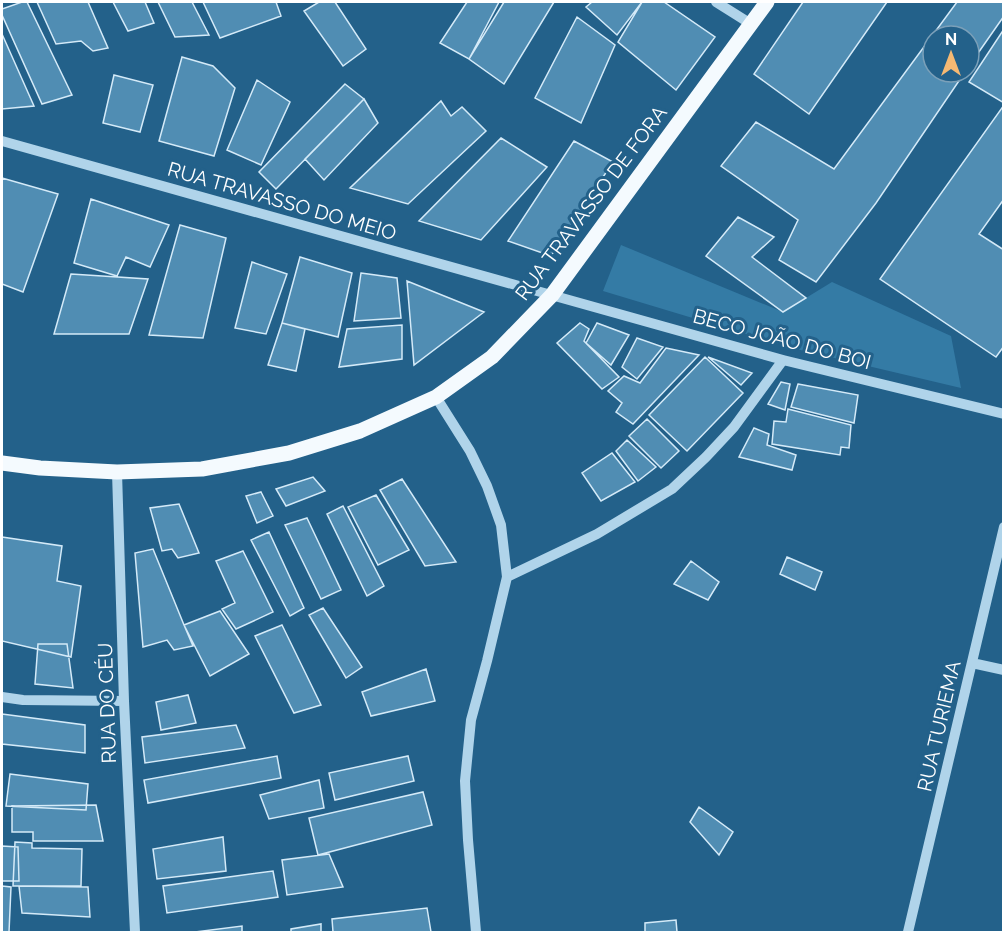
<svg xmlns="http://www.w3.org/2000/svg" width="1005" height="934" viewBox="0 0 1005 934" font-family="Raleway,sans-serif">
	<rect width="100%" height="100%" fill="#23618a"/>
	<path fill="#347ba5" d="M621,245L783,312L832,282L951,336L961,388L792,348L603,291Z"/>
	<path fill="#508db3" stroke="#d4eaf8" stroke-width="1.5" d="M22,2H27L72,95L42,104L2,15V9Z
		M37,2H88L108,48L93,51L81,41L56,44Z
		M113,2H145L154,23L128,31Z
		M158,2H192L209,35L175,37Z
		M203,2H276L281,16L220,38Z
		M319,2H335L366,49L343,66L304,11Z
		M467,2H499L469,59L440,43Z
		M504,2H554L504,84L469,59Z
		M592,2H642L617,35L586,7Z
		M642,2H664L715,37L676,90L618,42Z
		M803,2H887L809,114L754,74Z
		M957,2H1004V16L969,66V36H933V72H965L876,203L816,282L779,260L798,220L721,166L756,122L834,169Z
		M577,17L615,45L581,123L535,98Z
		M1004,29V103L969,82Z
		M2,34L34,106L2,109Z
		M182,57L213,66L235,88L214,156L159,141Z
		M114,75L153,85L140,132L103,123Z
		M257,80L290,102L261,165L227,150Z
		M345,84L364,99L276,189L259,172Z
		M364,99L378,123L324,180L305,159Z
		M441,101L451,116L462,107L486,131L408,204L350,188Z
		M1004,105V199L979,234L1004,250V346L996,357L880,279Z
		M501,138L547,167L481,240L419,221Z
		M574,141L613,162L551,256L508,241Z
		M2,178L58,194L23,292L2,284Z
		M91,199L169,225L150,267L126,257L117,276L74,263Z
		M738,217L774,237L752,257L806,298L783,312L706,256Z
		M180,225L226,238L203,338L149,335Z
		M300,257L352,273L338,337L282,323Z
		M252,262L287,274L266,334L235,328Z
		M361,273L397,278L401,318L354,321Z
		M71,274L148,279L129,334H54Z
		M407,281L484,312L414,365Z
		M282,323L305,329L296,371L268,365Z
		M580,323L589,329L584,341L619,377L602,389L557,343Z
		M597,323L629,335L611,365L586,343Z
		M402,325V359L339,367L347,329Z
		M637,338L663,347L637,379L622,367Z
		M666,348L699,355L633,424L616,412L622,403L608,391L624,376L640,383Z
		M705,357L743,393L687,451L649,415Z
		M708,357L752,373L741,385Z
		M781,382L790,384L785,410L768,404Z
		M798,384L858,395L854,423L791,407Z
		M788,409L851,425L849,448L841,447L840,455L772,444L774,421L786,422Z
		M647,419L679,451L661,468L629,436Z
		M754,428L769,434L767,445L796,455L792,470L739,457Z
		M627,440L656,467L638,481L616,451Z
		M612,453L635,482L601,501L582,473Z
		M313,477L325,491L286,506L276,489Z
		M402,479L456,562L425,566L380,490Z
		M261,492L273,516L257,523L246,496Z
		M376,495L409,550L378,565L348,507Z
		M179,504L199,553L178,558L172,549L162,551L150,508Z
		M343,506L384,586L367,596L327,514Z
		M307,518L341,590L321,599L285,525Z
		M269,532L304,608L290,616L251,540Z
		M2,537L62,546L57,581L81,586L71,657L2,641Z
		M153,549L184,625L193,646L174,650L167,640L143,647L135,553Z
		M243,551L273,612L236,629L222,609L235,603L216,561Z
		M787,557L822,572L815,590L780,574Z
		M691,561L719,582L708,600L674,584Z
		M323,608L362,667L346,678L309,615Z
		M220,611L249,654L210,676L184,625Z
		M282,625L321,705L294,713L255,636Z
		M38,644H67L73,688L35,684Z
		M426,669L435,701L371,716L362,692Z
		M188,695L196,723L161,730L156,702Z
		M2,714L85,725V753L2,744Z
		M236,725L245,748L145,763L142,737Z
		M277,756L281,778L148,803L144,780Z
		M408,756L414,781L335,800L329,773Z
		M10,774L88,784L86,810L6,806Z
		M319,780L324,808L269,819L260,795Z
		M423,792L432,825L318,855L309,818Z
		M96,805L103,841H33V832H12V806Z
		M699,807L733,832L719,855L690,822Z
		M223,837L226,871L157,879L153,849Z
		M15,842L32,843V848L82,849L81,886H13Z
		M2,846L18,847L19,881H2Z
		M329,854L343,887L287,895L282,860Z
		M273,871L278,897L167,913L163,886Z
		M2,886L11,887L9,932H2Z
		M19,886L88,887L90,917L22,913Z
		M427,908L431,932H333L332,919Z
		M676,920L677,932H645V923Z
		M321,924V932H291V929Z
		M242,926V932H195Z"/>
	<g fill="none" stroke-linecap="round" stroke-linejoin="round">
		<path stroke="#b0d4ea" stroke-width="10" d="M716,2L751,24
			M2,141L783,360L1004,414
			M436,397L470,451L487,486L501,525L507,577L487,661L471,720L465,781L468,840L476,932
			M117,472L124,701L135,932
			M507,577L597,534L672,489L706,457L734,427L783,360
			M972,663L1004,670
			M2,697L23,700L124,701
			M908,932L1004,527"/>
		<path stroke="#f4fafe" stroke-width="15" d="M2,463L40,468L117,472L202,469L289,453L360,431L436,397L492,357L552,295L767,2"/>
	</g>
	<g text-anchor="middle" stroke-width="6" stroke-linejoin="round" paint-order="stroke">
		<g font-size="20" fill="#fff" stroke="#23618a">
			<text transform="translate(282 201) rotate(16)" y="7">RUA TRAVASSO DO MEIO</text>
			<text transform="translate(591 203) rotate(-53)" y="7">RUA TRAVASSO DE FORA</text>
			<text transform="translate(782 339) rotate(15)" y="7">BECO JOÃO DO BOI</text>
			<text transform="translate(107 703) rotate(-92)" y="7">RUA DO CÉU</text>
			<text transform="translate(939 726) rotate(-77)" y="7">RUA TURIEMA</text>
		</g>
	</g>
	<rect width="1005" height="934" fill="none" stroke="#ffffff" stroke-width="6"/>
	<g transform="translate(951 54)"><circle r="28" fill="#23618a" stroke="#7ba0b9" stroke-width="1.5"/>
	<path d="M0-4.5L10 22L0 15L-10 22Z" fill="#f5b973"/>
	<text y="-9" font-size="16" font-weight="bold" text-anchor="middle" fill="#ffffff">N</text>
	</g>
</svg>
